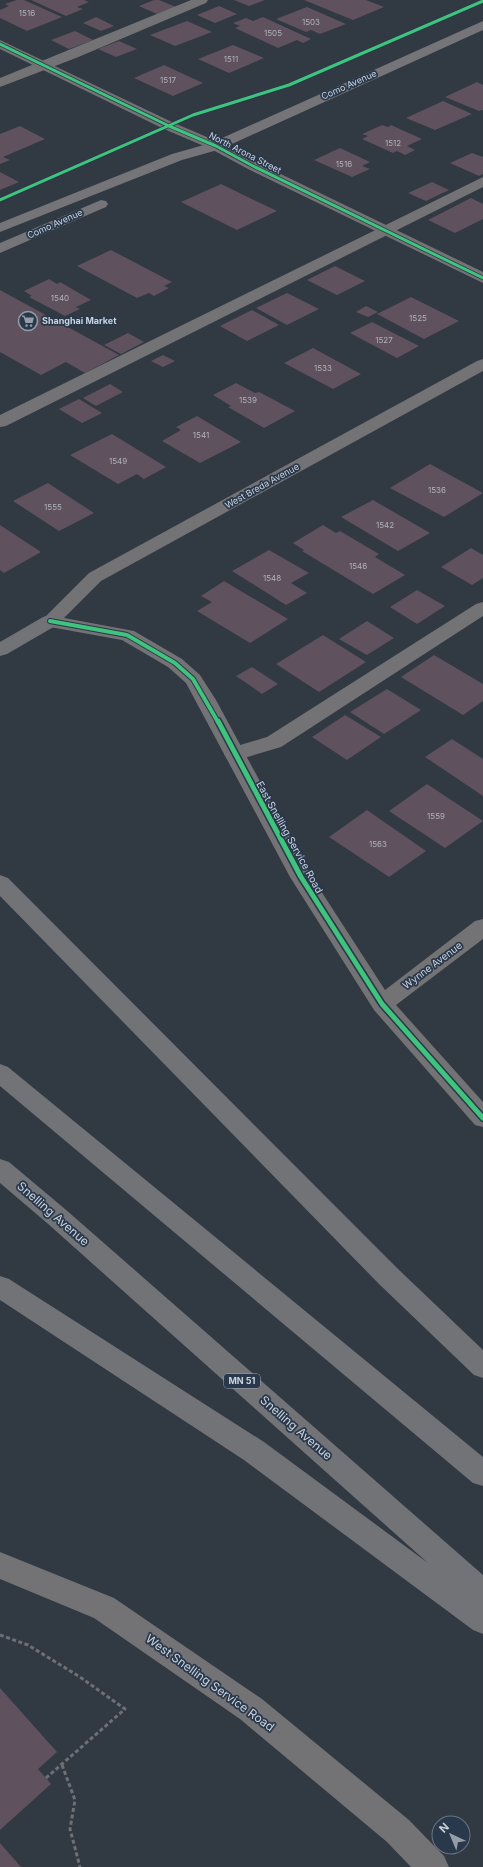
<svg xmlns="http://www.w3.org/2000/svg" width="483" height="1867" viewBox="0 0 483 1867" font-family="Inter,sans-serif">
	<rect width="100%" height="100%" fill="#313943"/>
	<path fill="#5f515d" d="M17,0H24L62,17L27,31L0,18V10L9,6L5,4Z
		M31,0H84L89,2L77,7L83,9L66,16Z
		M154,0H159L176,7L157,14L139,6Z
		M234,0H265L249,6Z
		M304,0H366L384,7L353,20Z
		M219,6L237,14L215,23L197,15Z
		M307,7L346,24L320,34L311,30L306,32L276,19Z
		M96,17L114,26L101,31L83,23Z
		M263,17L311,39L303,43L297,40L278,48L235,28L240,26L233,23L246,18L253,21Z
		M187,21L212,32L175,46L150,35Z
		M75,31L93,40L69,49L51,40Z
		M119,41L137,49L116,57L98,49Z
		M233,45L264,58L229,73L198,59Z
		M164,65L203,83L173,96L134,78Z
		M477,82L483,85V110L479,111L445,97Z
		M443,101L472,114L435,130L406,118Z
		M382,125L388,127L391,125L422,139L407,146L415,150L405,155L397,151L393,153L362,139L368,136L362,134Z
		M20,126L45,139L3,157L10,160L0,164V134Z
		M340,148L370,162L362,166L370,169L352,177L314,160Z
		M472,153L483,157V174L479,176L450,163Z
		M0,172L19,182L0,190Z
		M432,182L449,190L426,201L408,193Z
		M221,184L277,211L237,230L181,202Z
		M471,198L483,204V219L455,233L428,220Z
		M111,250L172,282L164,286L169,288L154,296L149,293L137,298L77,266Z
		M335,266L365,281L337,295L307,280Z
		M49,279L57,284L60,282L91,300L76,307L80,309L65,316L29,297L32,296L24,291Z
		M0,290L119,355L85,373L66,362L41,375L0,352Z
		M287,293L319,309L287,325L256,308Z
		M411,297L459,321L424,339L377,314Z
		M366,306L378,312L368,317L356,312Z
		M252,310L279,325L247,341L220,326Z
		M372,322L419,346L397,358L350,333Z
		M128,333L144,342L121,354L104,345Z
		M313,348L361,374L333,389L284,363Z
		M163,355L175,361L163,367L151,361Z
		M236,383L255,393L259,392L295,411L264,428L228,407L231,406L213,395Z
		M110,384L123,392L96,406L83,398Z
		M79,399L102,413L82,423L59,409Z
		M197,416L241,442L200,463L162,441L181,430L176,427Z
		M112,434L166,467L144,479L137,474L118,484L70,455Z
		M430,464L483,493L444,517L390,488Z
		M48,483L94,513L59,531L13,501Z
		M373,500L430,533L398,551L341,517Z
		M0,525L41,552L4,573L0,570Z
		M323,525L336,533L340,531L379,554L375,557L405,575L373,594L302,551L304,550L293,543Z
		M471,548L483,555V578L472,585L441,567Z
		M269,550L309,573L291,583L307,593L286,605L232,571Z
		M224,581L288,619L250,643L197,611L212,602L201,596Z
		M417,590L445,606L417,624L390,607Z
		M367,621L394,638L367,655L339,639Z
		M323,635L366,662L319,692L276,664Z
		M434,655L483,684V701L463,715L401,677Z
		M252,667L278,684L262,694L236,676Z
		M387,689L421,710L384,734L350,712Z
		M345,715L381,737L347,760L312,737Z
		M452,739L483,759V796L425,757Z
		M427,784L483,821L445,848L389,811Z
		M367,810L426,851L389,877L329,837Z
		M0,1688L57,1752L38,1769L51,1784L0,1830Z
		M0,1843L21,1867H0Z"/>
	<g fill="none" stroke-linecap="round" stroke-linejoin="round">
		<path stroke="#6e7073" stroke-width="3" stroke-dasharray="4 2.5" stroke-linecap="butt" d="M0,1635L28,1645L80,1677L125,1709L46,1778
			M62,1765L75,1800L70,1829L80,1867"/>
		<path fill="#737274" fill-rule="evenodd" d="M191,0H208L206,3L76,58L0,87V78Z
			M483,177V187L6,426L0,427V415Z
			M483,602V616L281,747L234,761L227,759L224,754L227,749L267,737L476,604Z"/>
		<path fill="#737274" fill-rule="evenodd" d="M0,40L174,123L221,143L258,163L483,272V283L248,169L211,149L164,129L0,49Z
			M483,359V371L101,581L64,618L134,631L182,659L200,675L216,700L310,874L385,990L475,921L483,919V939L396,1005L483,1102V1127L475,1125L374,1010L290,877L186,683L168,667L122,640L50,627L43,625L41,621L89,573L477,361Z
			M0,1552L114,1598L262,1699L409,1820L444,1856L449,1867H411L387,1842L240,1719L94,1618L0,1579Z"/>
		<path fill="#757478" fill-rule="evenodd" d="M483,21V30L221,149L182,160L0,232V223L172,154L211,143Z
			M101,200L106,201L108,204L106,207L0,253V243Z"/>
		<path fill="#727377" fill-rule="evenodd" d="M50,615L57,617L59,621L57,625L7,654L0,656V642L43,617Z
			M0,875L8,878L397,1268L483,1350V1378L474,1375L379,1284L0,896Z
			M0,1064L8,1067L483,1457V1486L473,1483L0,1086Z
			M0,1159L9,1162L65,1209L483,1575V1634L473,1630L244,1460L0,1300V1276L9,1279L264,1442L428,1563L47,1223L0,1183Z"/>
		<defs>
			<path id="cycleway-far2" d="M0,44L169,126L216,146L253,166L483,278
				M0,200L193,115L289,85L483,1"/>
			<path id="cycleway-far1" d="M50,621L127,635L175,663L193,679L218,722"/>
			<path id="cycleway" d="M218,721L301,877L382,1004L483,1118"/>
		</defs>
		<use href="#cycleway-far2" stroke="#29384b" stroke-width="4.5"/>
		<use href="#cycleway-far1" stroke="#29384b" stroke-width="6"/>
		<use href="#cycleway" stroke="#29384b" stroke-width="8"/>
		<use href="#cycleway-far2" stroke="#40c37c" stroke-width="3"/>
		<use href="#cycleway-far1" stroke="#40c37c" stroke-width="4"/>
		<use href="#cycleway" stroke="#40c37c" stroke-width="5"/>
	</g>
	<defs>
		<symbol id="supermarket-ring" viewBox="-11 -11 22 22"><circle r="9.5" fill="#29384b" stroke="#949ea8" stroke-width="1.5"/><path d="M-6-5.5h2.5l.6 2H6L4.5 2H-2.5L-4.4-4H-6ZM-1.5 3.2a1.3 1.3 0 1 0 .1 0ZM3 3.2a1.3 1.3 0 1 0 .1 0Z" fill="#949ea8"/></symbol>
	</defs>
	<g fill-rule="evenodd">
		<use href="#supermarket-ring" x="17" y="310" width="22" height="22"/>
	</g>
	<g text-anchor="middle" stroke-width="3.5" stroke-linejoin="round" paint-order="stroke">
		<g font-size="8" fill="#afb3be">
			<text x="27" y="16">1516</text>
			<text x="311" y="25">1503</text>
			<text x="273" y="36">1505</text>
			<text x="231" y="62">1511</text>
			<text x="168" y="83">1517</text>
			<text x="393" y="146">1512</text>
			<text x="344" y="167">1516</text>
			<text x="60" y="301">1540</text>
			<text x="418" y="321">1525</text>
			<text x="384" y="343">1527</text>
			<text x="323" y="371">1533</text>
			<text x="248" y="403">1539</text>
			<text x="201" y="438">1541</text>
			<text x="118" y="464">1549</text>
			<text x="437" y="493">1536</text>
			<text x="53" y="510">1555</text>
			<text x="385" y="528">1542</text>
			<text x="358" y="569">1546</text>
			<text x="272" y="581">1548</text>
			<text x="436" y="819">1559</text>
			<text x="378" y="847">1563</text>
		</g>
		<g font-size="9" fill="#cad4df" stroke="#29384b">
			<text transform="translate(349 85) rotate(-24)" y="3">Como Avenue</text>
			<text transform="translate(245 153) rotate(27)" y="3">North Arona Street</text>
			<text transform="translate(55 224) rotate(-24)" y="3">Como Avenue</text>
			<text transform="translate(262 486) rotate(-29)" y="3">West Breda Avenue</text>
		</g>
		<g font-size="9" font-weight="bold" fill="#cad4df" stroke="#29384b" text-anchor="start">
			<text x="42" y="324">Shanghai Market</text>
		</g>
		<rect fill="#29384b" stroke="#9aa5b3" stroke-width="1" x="224" y="1374" width="36" height="14" rx="3"/>
		<g font-size="9" font-weight="bold" fill="#cad4df">
			<text x="242" y="1384">MN 51</text>
		</g>
		<g font-size="10" fill="#cad4df" stroke="#29384b">
			<text transform="translate(290 837) rotate(61)" y="4">East Snelling Service Road</text>
			<text transform="translate(432 965) rotate(-37)" y="4">Wynne Avenue</text>
		</g>
		<g font-size="12" fill="#cad4df" stroke="#29384b">
			<text transform="translate(53 1214) rotate(41)" y="4">Snelling Avenue</text>
			<text transform="translate(296 1428) rotate(41)" y="4">Snelling Avenue</text>
			<text transform="translate(210 1683) rotate(36)" y="4">West Snelling Service Road</text>
		</g>
	</g>
	<g transform="translate(451 1835) rotate(316)"><circle r="19" fill="#29384b" stroke="#697686"/>
	<path d="M0-3L7 15L0 10L-7 15Z" fill="#949ea8"/>
	<text y="-6" font-size="11" font-weight="bold" text-anchor="middle" fill="#cad4df">N</text>
	</g>
</svg>
